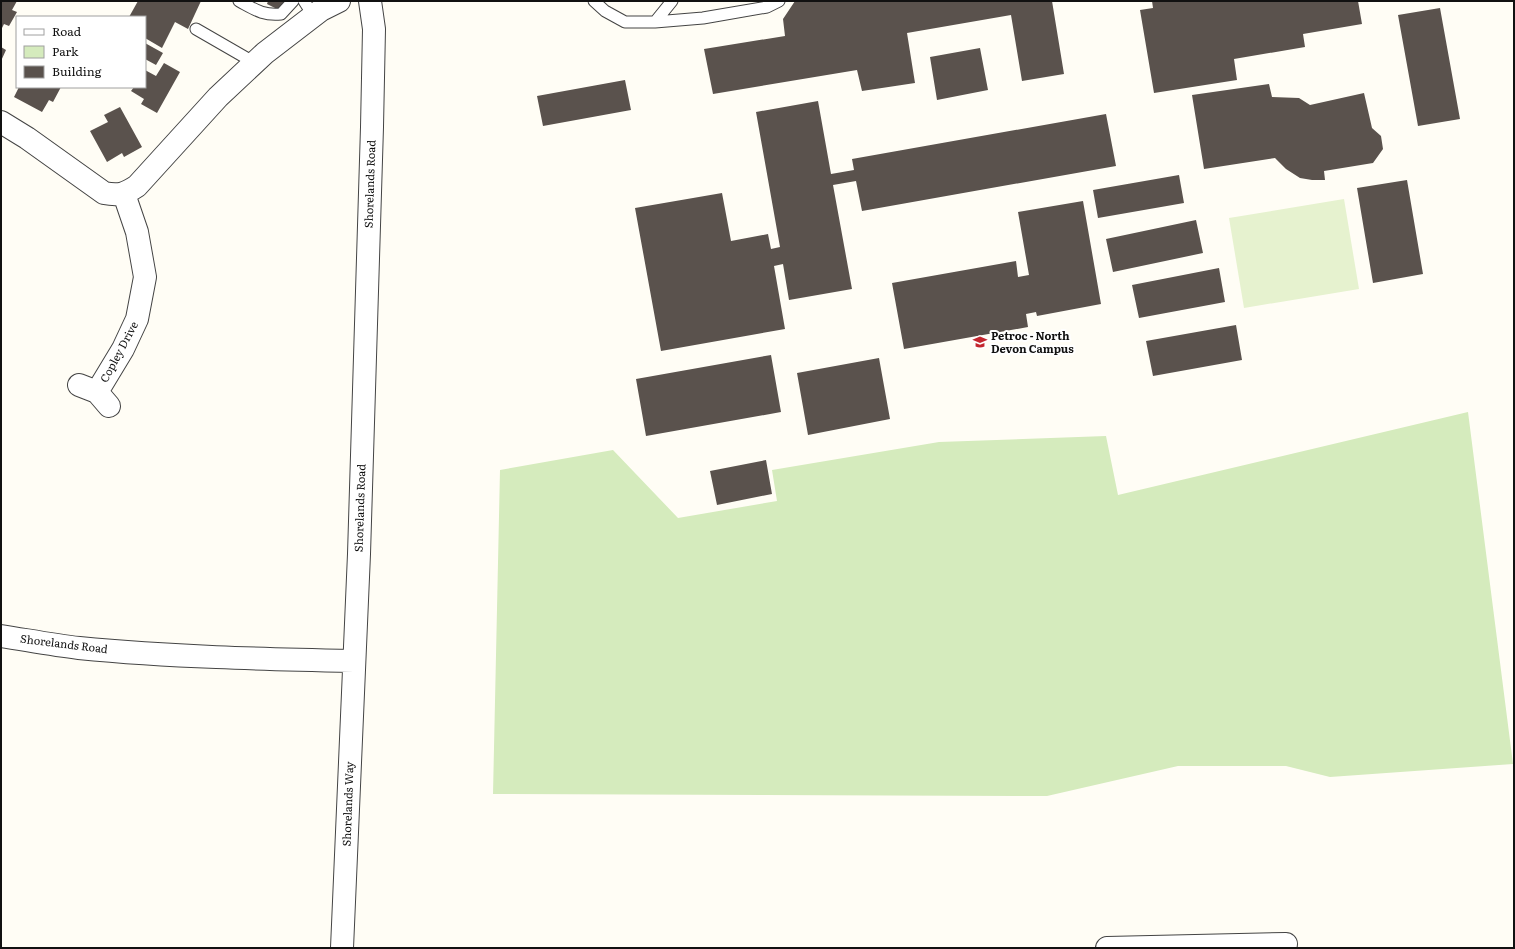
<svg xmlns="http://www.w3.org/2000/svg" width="1515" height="949" viewBox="0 0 1515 949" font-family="Literata,serif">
	<rect width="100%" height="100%" fill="#fffdf5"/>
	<path fill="#d5ebbd" d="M1468,412L1513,764L1330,777L1286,766H1178L1047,796L493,794L500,470L613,450L678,518L777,501L772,470L939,442L1106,436L1118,495Z"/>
	<path fill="#e6f2cf" d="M1344,199L1359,289L1244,308L1229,218Z"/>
	<path fill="#5a524d" d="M1,1H17L12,10L17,12L9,26L4,24L1,30Z
		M138,1H201L188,29L175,22L162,48L145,38V17H129Z
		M268,1H284L279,10L267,4Z
		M795,1H908V2L917,1H1052L1064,74L1022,81L1011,15L907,33L915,83L862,91L857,70L713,94L704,49L785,36L783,19Z
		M1152,1H1358L1362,24L1303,34L1305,47L1234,59L1237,80L1154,93L1140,10L1153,8Z
		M1440,8L1460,119L1418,126L1398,15Z
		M145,43L163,53L156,65L145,59Z
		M1,47L6,50L1,61Z
		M980,48L988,90L937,100L930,57Z
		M164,63L180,72L157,113L141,104L144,99L131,91L134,87H145V70L156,76Z
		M625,80L631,110L543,126L537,96Z
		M1269,84L1272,97L1299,98L1310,105L1364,93L1372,128L1381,136L1383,149L1373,163L1324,171L1325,180H1312L1300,178L1286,169L1275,158L1204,169L1192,95Z
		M19,87H61L53,102L49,100L42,112L14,97Z
		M818,101L831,174L854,170L852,159L1106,114L1116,166L862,211L856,181L833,185L852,289L789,300L783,264L774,266L785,329L661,351L635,208L722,193L731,241L768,234L771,249L780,247L756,112Z
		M120,107L142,147L124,157L122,153L107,162L90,131L108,122L104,115Z
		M1179,175L1184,203L1098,218L1093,190Z
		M1407,180L1423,274L1373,283L1357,188Z
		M1083,201L1101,304L1037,316L1036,312L1026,314L1028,327L904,349L892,283L1016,261L1018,277L1029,275L1018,212Z
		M1196,220L1203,253L1113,272L1106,239Z
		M1219,268L1225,302L1139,318L1132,285Z
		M1236,325L1242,360L1153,376L1146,341Z
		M771,355L781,412L646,436L636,379Z
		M879,358L890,419L808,435L797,373Z
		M766,460L772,494L717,505L710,471Z"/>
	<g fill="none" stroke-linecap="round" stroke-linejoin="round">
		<defs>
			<path id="lane" d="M239,1C254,9 263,16 281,14L293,1
				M304,1L313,15
				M594,1L605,11L625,22H655L703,18L767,7L779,1
				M655,22L672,1
				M196,29L255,63"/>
			<path id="street" d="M1,122L27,138L104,193C119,196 125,194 137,186L218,97L265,53L321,10L339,1
				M79,385L97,392L109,406
				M97,392L123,349L137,319L145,277L137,232L124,194
				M1,636C27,640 53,645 79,648C171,657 262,659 354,661
				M342,948L359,554L372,127L374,29L370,1
				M1107,948L1286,944"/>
		</defs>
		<use href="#lane" stroke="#444" stroke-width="13"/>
		<use href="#street" stroke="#444" stroke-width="24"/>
		<use href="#lane" stroke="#fff" stroke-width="11"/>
		<use href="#street" stroke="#fff" stroke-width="22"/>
	</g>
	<defs>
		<symbol id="university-bare" viewBox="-9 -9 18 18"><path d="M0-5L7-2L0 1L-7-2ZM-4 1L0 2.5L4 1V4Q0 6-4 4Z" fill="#c4262e" stroke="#fff" stroke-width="2.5" paint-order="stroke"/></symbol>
	</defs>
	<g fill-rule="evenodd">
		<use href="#university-bare" x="970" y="332" width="20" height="20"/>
	</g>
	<g text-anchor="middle" stroke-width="4" stroke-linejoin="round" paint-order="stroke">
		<g font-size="11" fill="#111" stroke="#fff">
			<text transform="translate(370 184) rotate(-88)" y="4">Shorelands Road</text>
			<text transform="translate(119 352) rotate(-62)" y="4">Copley Drive</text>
			<text transform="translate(360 508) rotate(-88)" y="4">Shorelands Road</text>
			<text transform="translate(64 644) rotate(7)" y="4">Shorelands Road</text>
			<text transform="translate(348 804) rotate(-88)" y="4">Shorelands Way</text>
		</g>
		<g font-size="11" font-weight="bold" fill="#111" stroke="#fff" text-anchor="start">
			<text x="991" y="340">Petroc - North<tspan x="991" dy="13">Devon Campus</tspan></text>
		</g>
	</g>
	<rect width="1515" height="949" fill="none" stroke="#111111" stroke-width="4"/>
	<rect x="16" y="16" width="130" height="72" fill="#ffffff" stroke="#a0a0a0"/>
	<rect x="24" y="29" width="20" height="6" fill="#ffffff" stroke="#a0a0a0"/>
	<text x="52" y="36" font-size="12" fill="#111111">Road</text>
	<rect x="24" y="46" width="20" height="12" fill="#d5ebbd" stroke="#a0a0a0"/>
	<text x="52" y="56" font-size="12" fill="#111111">Park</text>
	<rect x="24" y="66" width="20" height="12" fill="#5a524d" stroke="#a0a0a0"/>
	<text x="52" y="76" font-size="12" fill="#111111">Building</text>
</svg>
